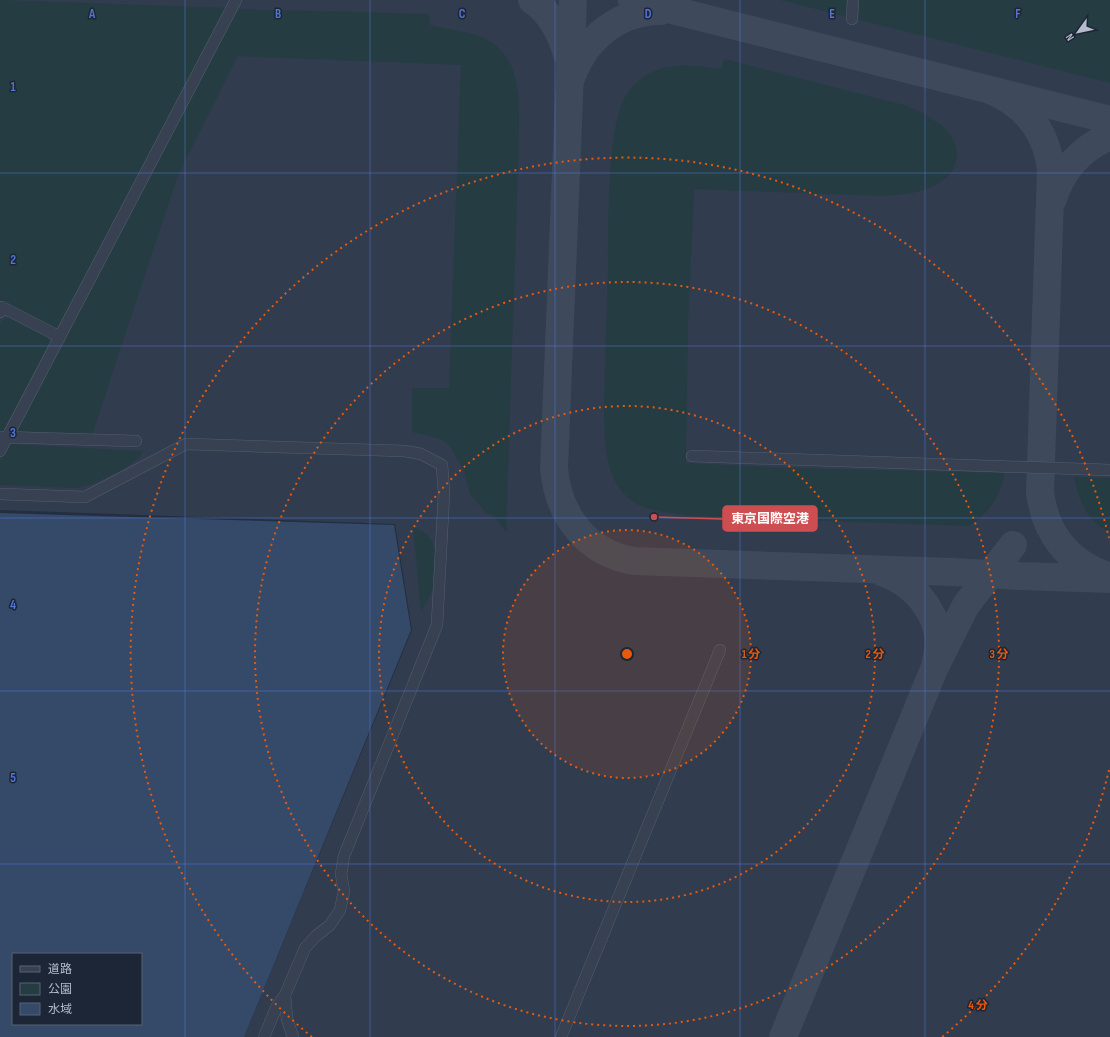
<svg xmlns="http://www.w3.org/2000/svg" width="1110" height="1037" viewBox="0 0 1110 1037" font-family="'Sofia Sans Condensed','Noto Sans JP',sans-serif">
	<rect width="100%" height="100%" fill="#232f41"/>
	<path fill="#313c4e" d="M0,0H1110V1037H244L412,630L395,524L0,510Z"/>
	<path fill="#253d42" d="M0,0L230,8L60,325L55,328H49L0,306Z
		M780,0H1110V83Z
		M236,9L429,14L430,25C447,29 463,31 479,36C523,53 519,99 519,138L507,501V533L493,515L486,513L470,494L464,471L450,446L441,439L412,432V388H449L461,65L238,56L178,175L92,435L14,433Z
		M724,59L904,105C927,114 963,132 956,161C954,168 951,175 945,179C928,193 900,195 880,196L694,189L688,328L686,463L789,468L1005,473C999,498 990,512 969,526L690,516C674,513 655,512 641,506C603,487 605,446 604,410C605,360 607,311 608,261C609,221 606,120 629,91C654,60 687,64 721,69Z
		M9,317H13L47,337L51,345L52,352L0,438V326L2,321Z
		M9,444L143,451C139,464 105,478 92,484L77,488L0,485V461Z
		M1074,477L1110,478V531C1089,527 1077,495 1074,477Z
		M413,527C435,534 437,550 435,570C435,575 436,581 434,586C431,595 426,603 421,611Z"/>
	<path fill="#354969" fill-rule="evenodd" d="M0,513L394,525L411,630L244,1037H0ZM13,954H141V1024H13Z"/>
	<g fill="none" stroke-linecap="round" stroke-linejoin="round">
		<path stroke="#3e4a5c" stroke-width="28" d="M532,0C551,13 561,33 567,54
			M573,0L554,468C558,515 586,553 634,561L953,572L1020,576L1110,579
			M632,0L1110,120
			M572,76C586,37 620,11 661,11
			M987,89C1024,103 1046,129 1051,169L1040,492C1045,534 1068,562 1107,576
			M1053,199C1062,169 1082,148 1110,136
			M881,572C918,584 947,621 936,661
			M783,1037L934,669L966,605L1013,545"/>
		<defs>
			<path id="minor" d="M852,19L853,0
				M0,312L2,307L60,337
				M2,437L136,441
				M0,451L236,0
				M692,456L1110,470
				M0,494L85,497L186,444L405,451L421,454L442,465L444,493L437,625L344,856L341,874L344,891L340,910L330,925L316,936L305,948L285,995L277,1006L264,1037
				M285,995L287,1019L293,1037
				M561,1037L720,650"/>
		</defs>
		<use href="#minor" stroke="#555f6e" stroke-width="12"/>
		<use href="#minor" stroke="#374151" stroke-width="11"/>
	</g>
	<path fill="none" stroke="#5274d3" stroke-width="1" stroke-opacity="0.55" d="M185,0V1037M370,0V1037M555,0V1037M740,0V1037M925,0V1037M0,173H1110M0,346H1110M0,518H1110M0,691H1110M0,864H1110"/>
	<circle cx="627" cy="654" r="124" fill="#e8590c" fill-opacity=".12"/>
	<g fill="none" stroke="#e8590c" stroke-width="2" stroke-dasharray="2 4">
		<circle cx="627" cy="654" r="124"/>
		<circle cx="627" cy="654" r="248"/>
		<circle cx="627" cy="654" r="372"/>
		<path d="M1109 770A496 496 0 0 1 942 1037M312 1037A496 496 0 1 1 1109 538"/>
	</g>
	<g font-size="13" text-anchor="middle" font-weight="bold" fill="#5274d3" stroke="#1c2636" stroke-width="3" stroke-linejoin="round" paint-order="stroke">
		<text x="92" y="18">A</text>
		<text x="278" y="18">B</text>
		<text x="462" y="18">C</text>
		<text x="648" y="18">D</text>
		<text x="832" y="18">E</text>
		<text x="1018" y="18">F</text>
		<text x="13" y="91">1</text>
		<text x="13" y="264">2</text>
		<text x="13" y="437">3</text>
		<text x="13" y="609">4</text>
		<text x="13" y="782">5</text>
	</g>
	<circle cx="627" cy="654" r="6" fill="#e8590c" stroke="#1c2636" stroke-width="2"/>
	<g font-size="12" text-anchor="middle" font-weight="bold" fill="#e8590c" stroke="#1c2636" stroke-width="3" stroke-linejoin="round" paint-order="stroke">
		<text x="751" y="658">1 分</text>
		<text x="875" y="658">2 分</text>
		<text x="999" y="658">3 分</text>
		<text x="978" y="1009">4 分</text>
	</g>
	<path fill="none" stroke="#ce4d51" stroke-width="1.5" d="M654 517L723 519"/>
	<circle fill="#ce4d51" stroke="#1c2636" stroke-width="1.5" cx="654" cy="517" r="4"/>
	<rect fill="#ce4d51" stroke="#ce4d51" stroke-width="1.5" x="723" y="506" width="94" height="25" rx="4"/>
	<g font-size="13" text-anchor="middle" font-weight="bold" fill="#fff">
		<text x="770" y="523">東京国際空港</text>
	</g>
	<rect x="12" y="953" width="130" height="72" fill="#1c2636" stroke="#596272"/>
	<rect x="20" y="966" width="20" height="6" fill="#374151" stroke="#596272"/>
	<text x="48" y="973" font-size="12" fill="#b4bccb">道路</text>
	<rect x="20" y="983" width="20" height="12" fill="#253d42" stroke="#596272"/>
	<text x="48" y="993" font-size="12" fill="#b4bccb">公園</text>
	<rect x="20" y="1003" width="20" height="12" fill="#354969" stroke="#596272"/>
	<text x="48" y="1013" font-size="12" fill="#b4bccb">水域</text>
	<g transform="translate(1078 32) rotate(237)" stroke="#1c2636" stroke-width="3" paint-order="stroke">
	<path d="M0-3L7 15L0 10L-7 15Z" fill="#b4bccb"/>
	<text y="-6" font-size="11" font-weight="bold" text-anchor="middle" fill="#b4bccb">N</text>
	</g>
</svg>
